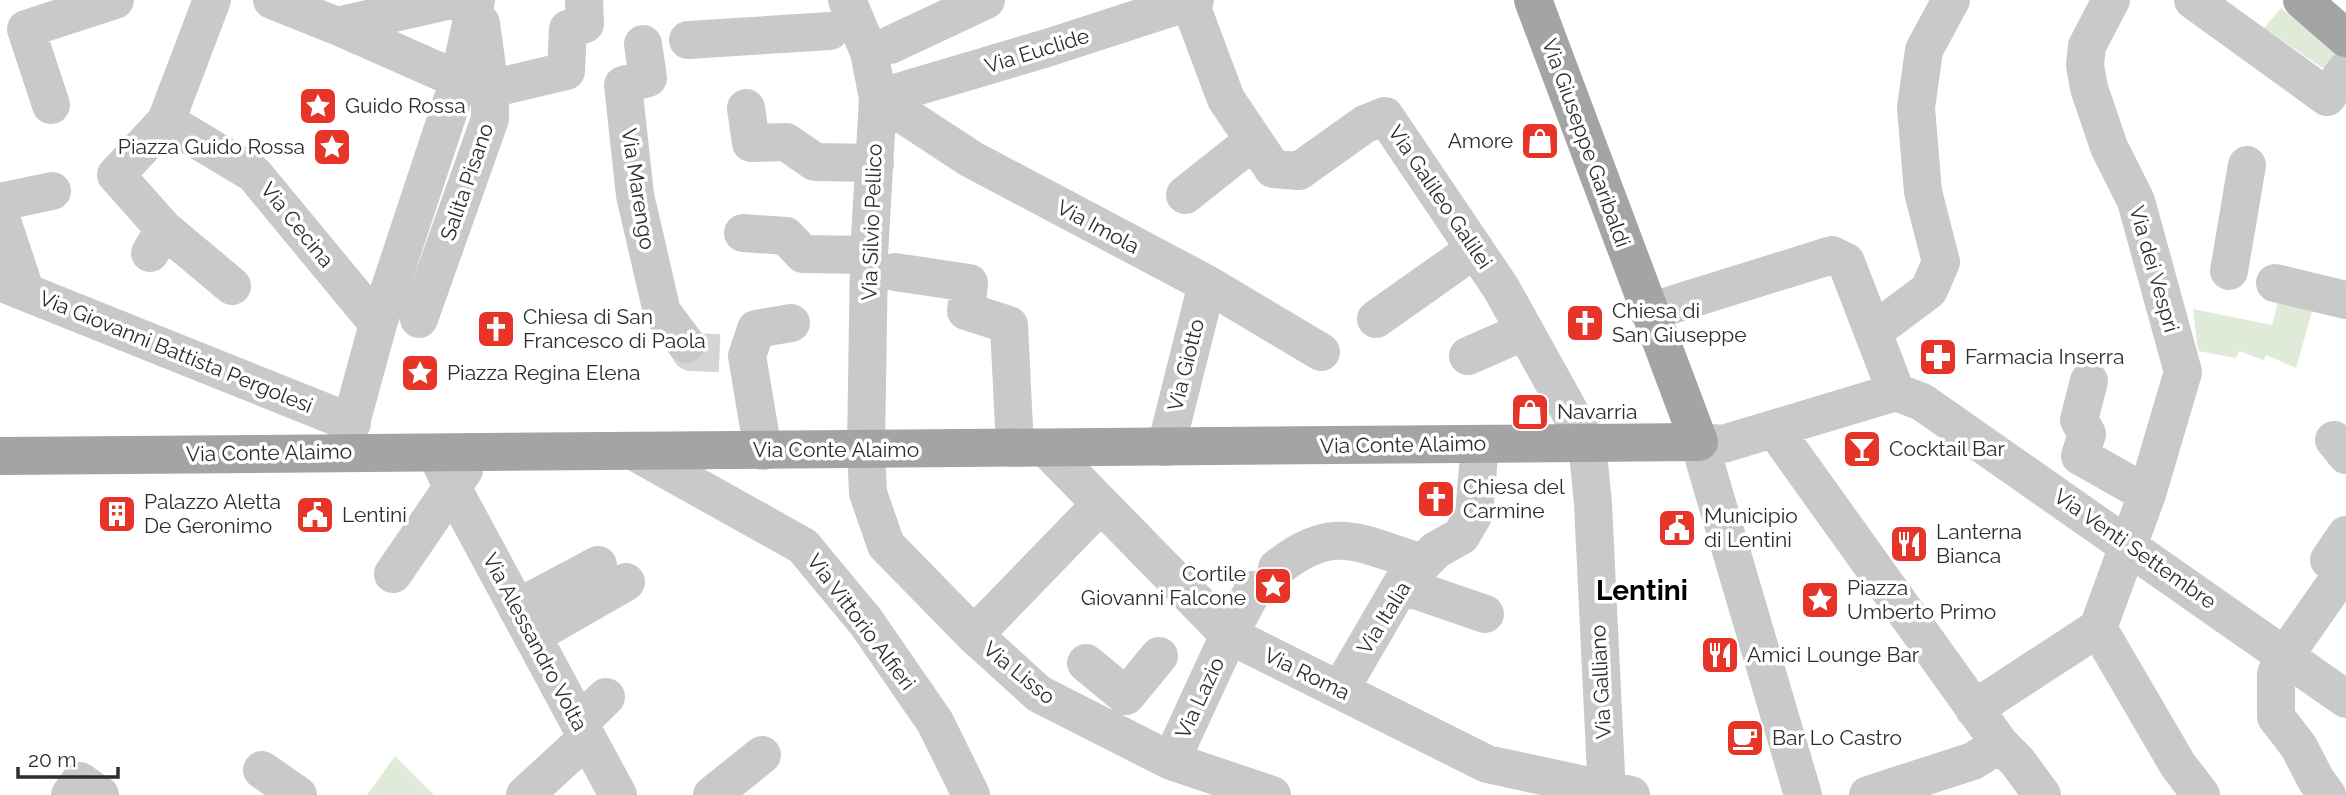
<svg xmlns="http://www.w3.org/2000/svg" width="2346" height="795" viewBox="0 0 2346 795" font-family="Raleway,sans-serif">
	<rect width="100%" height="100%" fill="#fff"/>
	<path fill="#e0ead8" d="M2281,8L2337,54L2324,69L2264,28Z
		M2279,299L2313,308L2296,368L2266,355L2264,360L2239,351L2236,358L2198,351L2193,309L2272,325Z
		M395,756L434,795H367Z"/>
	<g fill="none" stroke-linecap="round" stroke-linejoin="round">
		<path stroke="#d5d5d5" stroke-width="38" stroke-dasharray="38 19" stroke-linecap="butt" d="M686,344L691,352L735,354"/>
		<path stroke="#c9c9c9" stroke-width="38" d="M272,0L337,26L451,0
			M847,0L869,52L878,98L869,255L866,449L868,493L886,545L974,635L1039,694L1171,761L1272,795
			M1189,0L1226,99L1273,169L1299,171L1365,124L1385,116L1501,288L1587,443L1593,504L1607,795
			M2193,0L2327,97L2346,70
			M337,26L459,80L484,87
			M688,40L830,31
			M643,44L648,78L623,85L635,195L662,312L686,344
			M890,45L986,0
			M490,89L566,71L568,29L585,24L584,0
			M878,98L971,159L1207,284L1321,352
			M878,98L1047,48L1195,0
			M51,105L26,29L115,0
			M746,108L751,143L786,142L815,162L875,163
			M166,121L254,174L378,324
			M1185,195L1253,141
			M0,202L52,191
			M0,215L25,290
			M164,229L232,286
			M743,233L786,236L803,254L869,255
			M150,253L164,229L116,175L166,121L212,0
			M2229,271L2247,165
			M895,272L969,283L966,311L1009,325L1015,448
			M0,282L352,423
			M2275,283L2346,300
			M1649,312L1832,255L1846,262L1896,392L1723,444L1699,442L1803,795
			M419,319L490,119V89L481,23
			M1376,319L1475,249
			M1873,332L1929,290L1941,262L1923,192L1916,108L1924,50L1951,0
			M1468,356L1525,331
			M2089,381L2079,420L2087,434L2080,456L2147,494
			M1896,392L1922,402L2346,699
			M1775,430L2000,744L1973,761L1868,795
			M2334,440L2346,455
			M1166,447L1207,284
			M1046,448L1229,635L1487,764L1631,795
			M633,451L803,546L866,622L935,722L971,795
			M763,451L747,356L756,329L791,323
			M343,452L378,324L459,80L476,0
			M436,453L453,489L618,795
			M1277,568C1335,522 1359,544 1423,563
			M393,574L464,470
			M1401,585L1485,614
			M517,608L598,565
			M2098,628L2178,765L2201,795
			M974,635L1100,505
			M532,636L626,582
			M2291,647L2344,571L2329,560L2346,535
			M2284,654L2276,674V717L2299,747L2316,780L2327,795
			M1086,663L1126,696L1159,656
			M1340,690L1401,585L1436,550L1461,536L1474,514L1480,444
			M1974,709L2098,628L2147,494L2183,372L2136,201L2109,147L2089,88L2085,65L2087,46L2111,0
			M579,723L606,697
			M2000,744L2017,761L2042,795
			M1171,761L1229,635L1253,590
			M262,770L298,795
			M70,795L80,781L100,795
			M525,795L587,738
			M712,795L762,755"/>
		<path stroke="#a4a4a4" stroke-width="38" d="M2302,0L2346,38
			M0,456L1699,442L1533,0"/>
	</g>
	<defs>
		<symbol id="sight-square" viewBox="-11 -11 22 22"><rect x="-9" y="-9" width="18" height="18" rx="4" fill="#e73429" stroke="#fff"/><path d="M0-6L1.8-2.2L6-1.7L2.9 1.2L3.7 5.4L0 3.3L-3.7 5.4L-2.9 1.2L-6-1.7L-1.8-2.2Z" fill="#fff"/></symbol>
		<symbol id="shop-square" viewBox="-11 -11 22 22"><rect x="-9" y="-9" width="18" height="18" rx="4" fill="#e73429" stroke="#fff"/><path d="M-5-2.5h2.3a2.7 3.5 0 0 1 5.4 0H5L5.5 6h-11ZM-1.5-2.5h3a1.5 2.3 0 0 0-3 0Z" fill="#fff"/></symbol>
		<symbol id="church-square" viewBox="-11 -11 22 22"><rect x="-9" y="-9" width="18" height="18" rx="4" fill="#e73429" stroke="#fff"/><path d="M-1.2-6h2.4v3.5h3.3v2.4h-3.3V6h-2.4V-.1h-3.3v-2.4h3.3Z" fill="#fff"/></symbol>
		<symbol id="pharmacy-square" viewBox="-11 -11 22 22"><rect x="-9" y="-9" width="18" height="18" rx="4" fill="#e73429" stroke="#fff"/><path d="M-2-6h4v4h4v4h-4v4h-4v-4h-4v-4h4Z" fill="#fff"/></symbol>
		<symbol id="bar-square" viewBox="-11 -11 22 22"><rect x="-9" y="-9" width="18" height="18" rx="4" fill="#e73429" stroke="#fff"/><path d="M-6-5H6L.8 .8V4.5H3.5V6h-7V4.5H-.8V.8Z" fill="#fff"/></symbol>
		<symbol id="building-square" viewBox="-11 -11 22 22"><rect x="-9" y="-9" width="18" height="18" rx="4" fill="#e73429" stroke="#fff"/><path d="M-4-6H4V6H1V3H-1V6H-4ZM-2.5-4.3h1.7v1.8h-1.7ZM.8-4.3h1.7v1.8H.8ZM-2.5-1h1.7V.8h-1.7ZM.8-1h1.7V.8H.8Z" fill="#fff"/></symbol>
		<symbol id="civic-square" viewBox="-11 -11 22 22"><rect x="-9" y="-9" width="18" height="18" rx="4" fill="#e73429" stroke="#fff"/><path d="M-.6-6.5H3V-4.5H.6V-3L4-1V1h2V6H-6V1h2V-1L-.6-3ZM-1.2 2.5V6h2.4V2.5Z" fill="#fff"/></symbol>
		<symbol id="restaurant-square" viewBox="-11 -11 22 22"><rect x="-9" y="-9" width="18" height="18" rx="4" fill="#e73429" stroke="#fff"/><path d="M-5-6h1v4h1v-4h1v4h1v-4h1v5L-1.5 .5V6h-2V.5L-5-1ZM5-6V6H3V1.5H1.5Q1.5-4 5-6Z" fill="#fff"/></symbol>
		<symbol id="cafe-square" viewBox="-11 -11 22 22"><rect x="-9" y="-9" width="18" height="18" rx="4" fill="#e73429" stroke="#fff"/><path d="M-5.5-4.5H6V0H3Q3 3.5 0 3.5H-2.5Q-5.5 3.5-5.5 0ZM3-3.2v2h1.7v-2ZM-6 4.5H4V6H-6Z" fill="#fff"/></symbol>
	</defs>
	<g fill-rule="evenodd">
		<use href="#sight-square" x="296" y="84" width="44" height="44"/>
		<use href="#shop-square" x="1518" y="119" width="44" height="44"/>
		<use href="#sight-square" x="310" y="125" width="44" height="44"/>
		<use href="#church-square" x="1563" y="301" width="44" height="44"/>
		<use href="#church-square" x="474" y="307" width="44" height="44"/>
		<use href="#pharmacy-square" x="1916" y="335" width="44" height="44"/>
		<use href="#sight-square" x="398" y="351" width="44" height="44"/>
		<use href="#shop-square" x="1508" y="390" width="44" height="44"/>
		<use href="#bar-square" x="1840" y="427" width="44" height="44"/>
		<use href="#church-square" x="1414" y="477" width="44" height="44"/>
		<use href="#building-square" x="95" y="492" width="44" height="44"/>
		<use href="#civic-square" x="293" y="493" width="44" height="44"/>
		<use href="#civic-square" x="1655" y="506" width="44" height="44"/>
		<use href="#restaurant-square" x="1887" y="522" width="44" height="44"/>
		<use href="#sight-square" x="1251" y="564" width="44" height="44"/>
		<use href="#sight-square" x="1798" y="578" width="44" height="44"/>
		<use href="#restaurant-square" x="1698" y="633" width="44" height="44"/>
		<use href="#cafe-square" x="1723" y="716" width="44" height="44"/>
	</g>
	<g text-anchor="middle" stroke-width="7" stroke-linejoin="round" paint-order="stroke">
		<g font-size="21" fill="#2c2c2c" stroke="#fff">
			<text transform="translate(1037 51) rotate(-17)" y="7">Via Euclide</text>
			<text transform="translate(1586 143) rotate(70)" y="7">Via Giuseppe Garibaldi</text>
			<text transform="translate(467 182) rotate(-71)" y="7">Salita Pisano</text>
			<text transform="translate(638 189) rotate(81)" y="7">Via Marengo</text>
			<text transform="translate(1440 197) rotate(56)" y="7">Via Galileo Galilei</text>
			<text transform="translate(872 222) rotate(-88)" y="7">Via Silvio Pellico</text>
			<text transform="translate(297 225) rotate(51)" y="7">Via Cecina</text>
			<text transform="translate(1098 227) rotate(28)" y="7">Via Imola</text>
			<text transform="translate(2154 269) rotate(74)" y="7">Via dei Vespri</text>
			<text transform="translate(176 352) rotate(22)" y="7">Via Giovanni Battista Pergolesi</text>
			<text transform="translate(1186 365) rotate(-76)" y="7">Via Giotto</text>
			<text transform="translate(1403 445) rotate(-1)" y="7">Via Conte Alaimo</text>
			<text x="836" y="457">Via Conte Alaimo</text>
			<text transform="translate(269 453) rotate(-1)" y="7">Via Conte Alaimo</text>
			<text transform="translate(2135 549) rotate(35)" y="7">Via Venti Settembre</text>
			<text transform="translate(1384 618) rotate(-58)" y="7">Via Italia</text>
			<text transform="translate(861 622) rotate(53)" y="7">Via Vittorio Alfieri</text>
			<text transform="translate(535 642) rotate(62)" y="7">Via Alessandro Volta</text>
			<text transform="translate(1019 673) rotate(39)" y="7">Via Lisso</text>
			<text transform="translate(1307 674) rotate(26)" y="7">Via Roma</text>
			<text transform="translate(1601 682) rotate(-93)" y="7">Via Galliano</text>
			<text transform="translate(1200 698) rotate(-65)" y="7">Via Lazio</text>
		</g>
		<g font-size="21" fill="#2c2c2c" stroke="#fff" text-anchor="start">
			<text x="345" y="113">Guido Rossa</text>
			<text x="1513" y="148" text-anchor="end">Amore</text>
			<text x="305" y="154" text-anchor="end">Piazza Guido Rossa</text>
			<text x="1612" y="318">Chiesa di<tspan x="1612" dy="24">San Giuseppe</tspan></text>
			<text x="523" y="324">Chiesa di San<tspan x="523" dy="24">Francesco di Paola</tspan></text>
			<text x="1965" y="364">Farmacia Inserra</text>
			<text x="447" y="380">Piazza Regina Elena</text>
			<text x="1557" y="419">Navarria</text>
			<text x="1889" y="456">Cocktail Bar</text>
			<text x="1463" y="494">Chiesa del<tspan x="1463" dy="24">Carmine</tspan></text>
			<text x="144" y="509">Palazzo Aletta<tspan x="144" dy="24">De Geronimo</tspan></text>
			<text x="342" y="522">Lentini</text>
			<text x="1704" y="523">Municipio<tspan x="1704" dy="24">di Lentini</tspan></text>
			<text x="1936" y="539">Lanterna<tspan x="1936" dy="24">Bianca</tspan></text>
			<text x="1246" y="581" text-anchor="end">Cortile<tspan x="1246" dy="24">Giovanni Falcone</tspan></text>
			<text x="1847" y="595">Piazza<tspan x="1847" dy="24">Umberto Primo</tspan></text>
			<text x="1747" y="662">Amici Lounge Bar</text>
			<text x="1772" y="745">Bar Lo Castro</text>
		</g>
		<g font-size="28" font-weight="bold" fill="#000" stroke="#fff">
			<text x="1642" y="600">Lentini</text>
		</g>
	</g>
	<path d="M18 767v10h100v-10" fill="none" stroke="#2c2c2c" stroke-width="3.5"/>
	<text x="28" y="767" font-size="21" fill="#2c2c2c" stroke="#ffffff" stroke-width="5" paint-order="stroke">20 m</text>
</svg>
